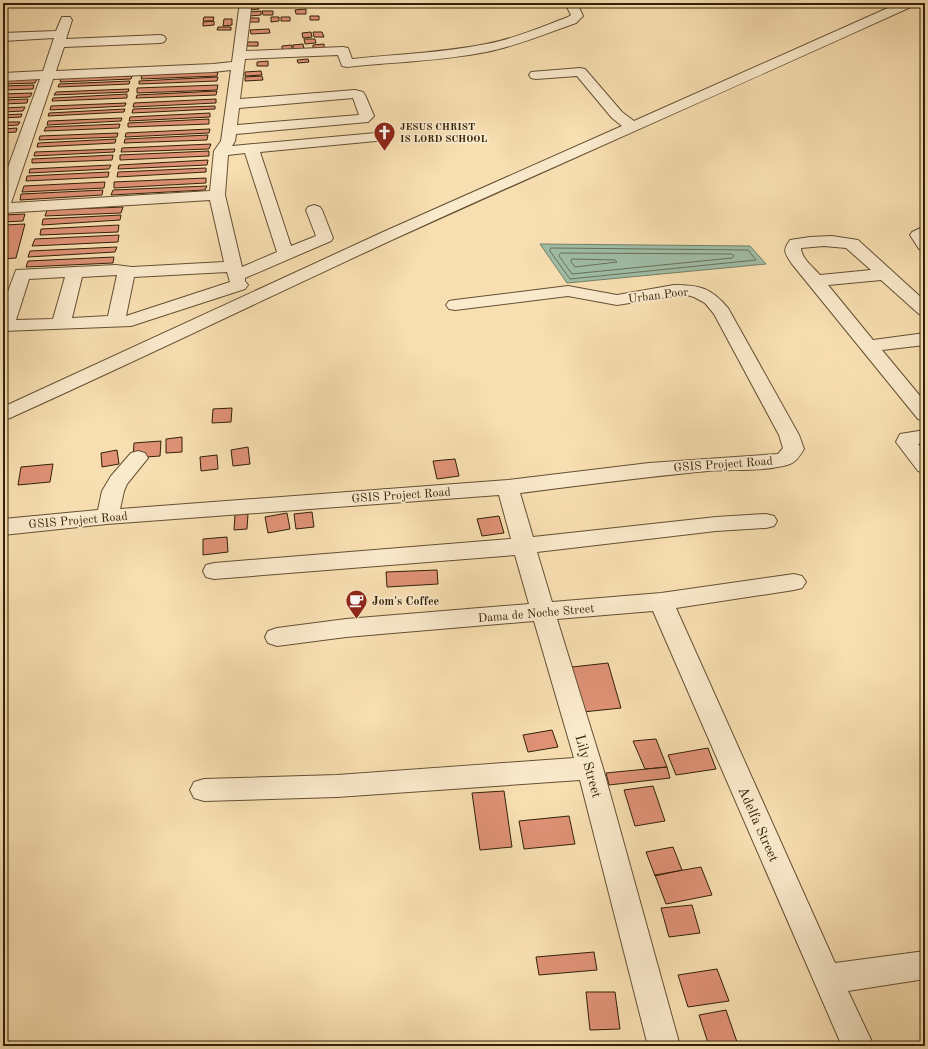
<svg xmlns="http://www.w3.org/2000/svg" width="928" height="1049" viewBox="0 0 928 1049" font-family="'Old Standard TT',serif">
	<rect width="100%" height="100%" fill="#f8dfb1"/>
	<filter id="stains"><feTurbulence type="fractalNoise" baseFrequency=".005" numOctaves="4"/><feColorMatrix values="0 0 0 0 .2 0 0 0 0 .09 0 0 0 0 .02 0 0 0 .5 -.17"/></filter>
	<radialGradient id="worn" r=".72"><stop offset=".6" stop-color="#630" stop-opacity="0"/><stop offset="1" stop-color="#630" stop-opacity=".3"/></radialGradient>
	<path fill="#9fbda7" stroke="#737f67" d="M540,244L750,246L766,264L567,283Z"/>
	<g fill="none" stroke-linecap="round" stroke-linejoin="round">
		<path stroke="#686f57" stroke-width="1" d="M551,248L748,250L756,260L570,279L550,251Z
			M561,253L732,254L734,256L732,258L572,274L559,256Z
			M572,259L615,260L617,262L575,267L571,262Z"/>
	</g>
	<path fill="#e09277" stroke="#322107" d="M259,5V9L250,10V6Z
		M306,9V14H296L295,10Z
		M261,11V15L250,16V12Z
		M262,11H273V15H263Z
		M310,16H319V20H310Z
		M204,17H214L213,21H203Z
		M271,17H279V21L271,22Z
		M281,17H290V21H281Z
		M249,18H259V22H250Z
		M224,19H232V25L223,26Z
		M214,21V25L203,26V22Z
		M218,27H231V30H217Z
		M269,29L270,33L251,34L250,30Z
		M311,32L312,37L303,38L302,33Z
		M313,32H322L324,37H314Z
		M304,39H315L316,43L305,44Z
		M247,42H258V46H247Z
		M303,44L304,49L293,50V45Z
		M324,44V48L313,49V45Z
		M292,45V49L282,50V46Z
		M308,59L309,62L298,63L297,60Z
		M268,61V66H257V62Z
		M261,71L262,75L245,76V72Z
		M218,72L217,76L141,79L142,75Z
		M132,76L131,79L60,82L61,78Z
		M262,76L263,80L245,81V77Z
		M218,77L217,81L139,84V81Z
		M37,79L35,83L3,84V80Z
		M130,81L129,84L58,87L59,84Z
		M34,85L33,89L3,90V86Z
		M218,85L217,90L137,93V88Z
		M129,89L128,92L54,95L56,92Z
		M217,91L216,95L136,98L137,95Z
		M32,93L30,97L3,98V94Z
		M127,94V98L52,101L53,98Z
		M28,99L27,103L3,104V100Z
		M216,99V103L133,107L134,103Z
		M126,103L125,106L50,110L51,106Z
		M215,106V109L132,113L133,109Z
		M25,107L23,111L3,112V108Z
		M125,109L124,112L48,116L49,113Z
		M210,113V117L129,121L130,117Z
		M22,114L21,117L3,118V115Z
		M122,118L121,121L47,125L48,121Z
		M209,119V124L128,127V123Z
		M3,122H20L18,125L3,126Z
		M120,124L119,128L44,131L46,127Z
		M17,128L16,132L3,133V129Z
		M210,129L209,133L125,137L126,133Z
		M118,133L117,137L39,140L40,136Z
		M208,135L207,140L124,143L125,139Z
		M116,139L115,143L37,147L38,143Z
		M211,144L209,149L121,152L122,148Z
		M115,149L114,152L34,156L35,152Z
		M209,151V156L120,160V155Z
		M113,155L112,160L32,163V159Z
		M208,160L207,165L118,169L119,165Z
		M111,165L109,169L29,173L30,169Z
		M206,168V172L117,177L118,172Z
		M109,172L108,177L26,181L27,176Z
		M206,178V183L114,188V182Z
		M105,182L104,188L22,192L24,186Z
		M207,186L205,190L111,195L113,190Z
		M103,190L102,195L20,200L21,194Z
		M123,207L121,213L45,216L47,210Z
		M25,214L23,221L3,222L5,215Z
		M121,215L120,220L42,225L43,219Z
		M25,224L16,258L3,259V232L5,225Z
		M119,225L118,232L40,235L41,229Z
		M119,235L118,242L32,246L35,239Z
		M117,247L115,252L28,257L30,251Z
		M114,257L113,263L26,267L28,261Z
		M232,408L231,422L212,423L213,409Z
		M182,437V452L166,453V439Z
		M161,441L160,456L133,458L134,443Z
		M248,447L250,464L233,466L231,450Z
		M117,450L119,464L102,467L101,453Z
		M217,455L218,469L201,471L200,457Z
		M455,459L459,476L437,479L433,461Z
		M53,464L50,482L18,485L21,467Z
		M312,512L314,527L296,529L294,514Z
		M287,513L290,529L268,533L265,517Z
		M248,514L247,529L234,530L235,515Z
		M499,516L504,533L482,536L477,519Z
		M227,537L228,552L203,555V539Z
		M437,570L438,584L387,587L386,572Z
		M608,663L621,708L583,712L572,667Z
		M552,730L558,747L528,752L523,735Z
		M656,739L667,767L645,769L633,741Z
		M708,748L716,769L676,775L668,755Z
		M667,767L670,778L609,785L606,773Z
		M653,786L665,821L635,826L624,790Z
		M504,791L512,847L480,850L472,793Z
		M569,816L575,844L524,849L519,821Z
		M673,847L682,870L655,876L646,852Z
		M701,867L712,895L666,904L655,875Z
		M692,905L700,933L669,937L661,908Z
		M594,952L597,970L539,975L536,957Z
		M717,969L729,1001L688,1007L678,975Z
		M586,992H615L620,1029L590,1030Z
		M726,1010L737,1042L709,1046L699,1015Z"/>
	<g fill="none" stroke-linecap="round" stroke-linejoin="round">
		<defs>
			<path id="minor" d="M565,3H577L583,16L576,23C547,33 517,46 486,52C441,61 393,62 347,67L342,66L338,55L245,59L240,99L355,90L363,92L365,95L374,116L368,122L236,134L235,141L232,146L376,133L381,134L383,137L381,140L376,141L260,152L291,246L316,236L306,210L308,207L314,205L320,207L322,210L333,238L331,241L245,278V281L248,285L245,289L131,326L3,331V305L16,270L116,265L132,267L224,262L210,200L3,213V181L40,79L3,81V73L43,71L54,38L3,41V33L56,31L62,17H70L72,20L66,39L160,35L164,36L166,39L164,42L160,43L64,47L56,71L213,64L232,62L239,9L241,6H249L251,9L246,51L343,47L348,48L352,59C397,54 442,53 486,44C514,39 541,27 568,17L571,15ZM231,70L221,141L214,151L210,191L11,203L53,79L213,72ZM353,98L359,115L237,125L239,108ZM245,153L277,252L242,267L225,195L228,155ZM227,272L230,282L126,316L134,277ZM117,275L108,316L72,318L82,277ZM65,277L53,319L16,320L29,279Z
				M899,3H915L913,6C741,85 567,160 394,239C266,298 139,360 10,418L3,420V407L383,232L622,126L612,118L577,76L536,79L531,78L529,75L531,72L580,68L585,69L622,112L634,121Z
				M925,226V250L919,249L910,235L912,232Z
				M832,236L858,240L925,301V315L919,314L881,280L828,285L873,340L925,333V345L882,350L925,402V421L918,419L792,264C785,253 782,251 790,240L810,237ZM824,246L846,248L871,270L820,275C814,268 801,258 801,248Z
				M674,285C700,285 711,288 728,308L799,435L804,449C801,454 796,462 790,464C766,472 734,469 708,471C645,477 583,485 520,493L533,537L716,517L766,514L774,516L777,521L774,526L766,528L716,531L537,552L552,602L661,593L794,574L802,576L806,582L802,588L794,590L676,608L835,963L925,951V979L848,991L874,1046H842L653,611L557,619L603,768L680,1046H648L580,780L337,797L204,801L194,798L190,790L194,782L204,779L337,775L574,758L534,621L346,637L277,646L268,643L265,637L268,631L277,628L346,619L529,604L515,555L214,579L206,577L203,571L206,565L214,563L511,539L499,495L107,524L3,535V519L98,510L102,491L111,476L131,453L138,451L145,453L148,458L127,484L124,491L120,509L508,480L649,463L778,454L783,448L779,435L714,314L705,303L694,297L687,295L674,296L617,305L568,296L455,310L449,309L446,305L449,301L455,300L568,286L617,295Z
				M925,430V442L918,444L925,452V473L918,471L896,442L900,434Z"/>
		</defs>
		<use href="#minor" stroke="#645032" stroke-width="2"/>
		<use href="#minor" fill="#faeacc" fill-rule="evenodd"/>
	</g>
	<defs>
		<symbol id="church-pin" viewBox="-11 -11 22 30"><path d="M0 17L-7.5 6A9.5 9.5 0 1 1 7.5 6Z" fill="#8f2418" stroke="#faeacc"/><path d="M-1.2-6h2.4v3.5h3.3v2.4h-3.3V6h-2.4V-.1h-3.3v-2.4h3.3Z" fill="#fff"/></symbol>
		<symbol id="cafe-pin" viewBox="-11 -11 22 30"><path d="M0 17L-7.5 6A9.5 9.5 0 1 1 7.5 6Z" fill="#8f2418" stroke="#faeacc"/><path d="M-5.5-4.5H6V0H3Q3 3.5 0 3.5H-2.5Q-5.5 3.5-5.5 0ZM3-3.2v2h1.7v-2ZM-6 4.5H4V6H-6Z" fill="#fff"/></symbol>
	</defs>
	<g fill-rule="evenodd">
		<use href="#church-pin" x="372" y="120" width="25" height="34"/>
		<use href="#cafe-pin" x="344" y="588" width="25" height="34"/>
	</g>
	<g text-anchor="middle" stroke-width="3.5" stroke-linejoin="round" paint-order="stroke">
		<g font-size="10" font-weight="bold" fill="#322107" stroke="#faeacc" text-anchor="start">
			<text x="400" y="130">JESUS CHRIST<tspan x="400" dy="12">IS LORD SCHOOL</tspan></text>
		</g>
		<g font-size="12" fill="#322107" stroke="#faeacc">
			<text transform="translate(658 295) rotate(-7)" y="4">Urban Poor</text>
			<text transform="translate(723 464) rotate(-4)" y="4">GSIS Project Road</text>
			<text transform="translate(401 495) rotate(-4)" y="4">GSIS Project Road</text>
			<text transform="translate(78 520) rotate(-5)" y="4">GSIS Project Road</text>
			<text transform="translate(536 613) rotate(-5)" y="4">Dama de Noche Street</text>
		</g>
		<g font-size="12" font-weight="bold" fill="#322107" stroke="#faeacc" text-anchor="start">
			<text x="372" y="605">Jom's Coffee</text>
		</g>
		<g font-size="14" fill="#322107" stroke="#faeacc">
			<text transform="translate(589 766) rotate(74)" y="5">Lily Street</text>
			<text transform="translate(759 824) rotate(66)" y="5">Adelfa Street</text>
		</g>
	</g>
	<rect width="928" height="1049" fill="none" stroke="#f8dfb1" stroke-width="16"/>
	<rect x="4" y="4" width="920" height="1041" fill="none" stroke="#322107" stroke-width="2"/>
	<rect x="8" y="8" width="912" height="1033" fill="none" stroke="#322107"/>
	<rect width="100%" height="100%" filter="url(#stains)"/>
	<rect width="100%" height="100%" fill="url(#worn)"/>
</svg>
